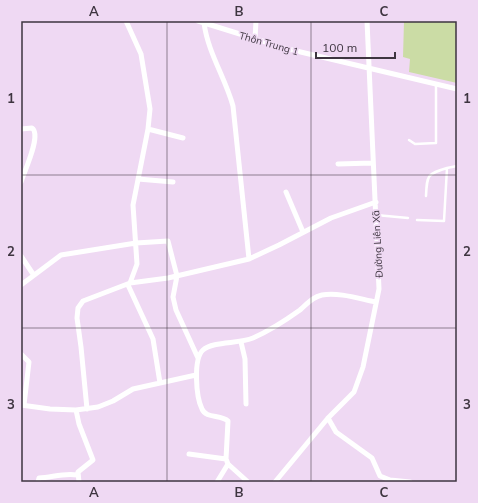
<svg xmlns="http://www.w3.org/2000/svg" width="478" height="503" viewBox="0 0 478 503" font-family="Mulish,sans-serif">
	<rect width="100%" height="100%" fill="#efd9f3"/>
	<path fill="#cbdca5" d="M404,21H457V83L409,72L410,59L403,57Z"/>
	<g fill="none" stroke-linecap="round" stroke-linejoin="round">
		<path stroke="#fff" stroke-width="2.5" d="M409,140L415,144L436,143V84
			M426,196C427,175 427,174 447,168
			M376,215L408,218
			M417,220L444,221L447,168L457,166"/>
		<path stroke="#fff" stroke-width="5" d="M126,21L141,54L150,109L148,129L133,205L137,264L130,283
			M198,21L288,49L457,89
			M204,23C208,53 225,77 233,106L249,259
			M255,39L256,21
			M21,129L32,128C42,135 24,172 21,182
			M148,129L183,138
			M338,164L372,163
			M138,179L173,182
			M286,192L303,232
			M21,256L33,274
			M21,285L61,255L136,243L168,241L177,276L173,297L176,310L198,358
			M128,285L153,339L160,383
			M241,342L245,359L246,404
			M21,354L29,362L24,405
			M21,405L50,409L76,410L98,407L113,401L133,389L196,375
			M87,409L81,347L77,318L78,308L83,301L130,283L168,278L249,259L279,245L331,218L376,202
			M76,410L79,424L93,460L78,472L79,482
			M328,418L336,432L372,458L380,476L390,480L410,482
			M189,454L226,459
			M38,482L39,478C53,477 64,473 77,475
			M217,482L228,464
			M248,482L228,464L226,459L228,421C221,414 206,419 202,409C196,397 193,359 203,350C213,341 239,344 253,338C269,331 286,320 300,310C307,304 312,297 322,295C339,292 360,299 376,302
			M275,482L328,418L354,392L363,367L379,289L367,21"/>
	</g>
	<path fill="none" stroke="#3e3540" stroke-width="1" stroke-opacity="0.55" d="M167,21V482M311,21V482M21,175H457M21,328H457"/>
	<g text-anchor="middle" stroke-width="3.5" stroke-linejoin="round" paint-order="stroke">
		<g font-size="10" fill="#3e3540" stroke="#efd9f3">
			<text transform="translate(269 43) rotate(16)" y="4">Thôn Trung 1</text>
			<text transform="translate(377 244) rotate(-93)" y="4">Đường Liên Xã</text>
		</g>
	</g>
	<rect width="478" height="503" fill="none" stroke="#efd9f3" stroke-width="44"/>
	<path d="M316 52v6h79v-6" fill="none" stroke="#3e3540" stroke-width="2"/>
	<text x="322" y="52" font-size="12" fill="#3e3540" stroke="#efd9f3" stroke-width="3" paint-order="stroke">100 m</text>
	<rect x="22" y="22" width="434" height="459" fill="none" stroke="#3e3540" stroke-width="1.5"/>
	<g font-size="13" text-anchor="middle" font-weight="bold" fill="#3e3540">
		<text x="94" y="16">A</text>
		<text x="239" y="16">B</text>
		<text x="384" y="16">C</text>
		<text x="11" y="103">1</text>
		<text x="467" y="103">1</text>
		<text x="11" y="256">2</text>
		<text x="467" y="256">2</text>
		<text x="11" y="409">3</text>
		<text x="467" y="409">3</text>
		<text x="94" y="497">A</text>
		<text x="239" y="497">B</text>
		<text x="384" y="497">C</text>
	</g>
</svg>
